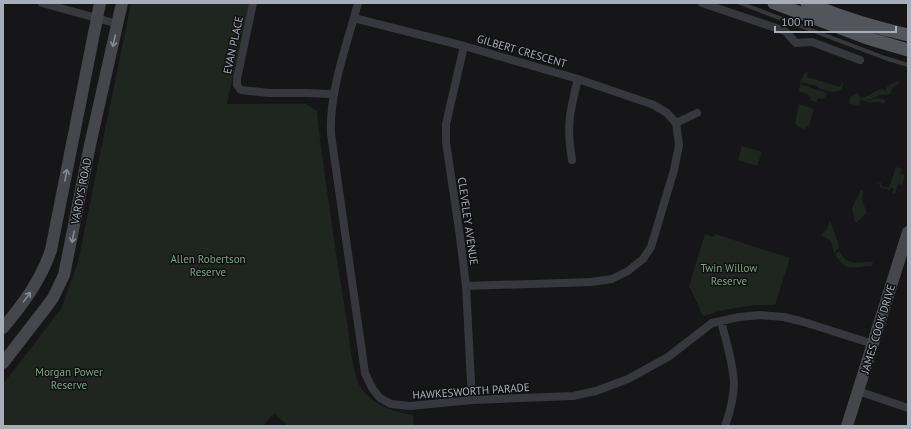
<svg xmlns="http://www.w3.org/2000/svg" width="911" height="429" viewBox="0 0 911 429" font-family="'PT Sans',sans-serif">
	<rect width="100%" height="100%" fill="#161618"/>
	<path fill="#1e261f" d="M131,3H249L227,104H306L317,111L319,132C328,198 337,263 348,328C350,345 353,380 364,392C378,407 394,412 413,415L414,426H288L274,413L263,426H3V384L61,309L78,262Z
		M808,71L807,77L840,87L843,81L842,88L839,91L831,92L818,88V86L800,82L804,74L806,73Z
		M896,81L901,82L900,83L892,88L890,94L879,95L870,100L865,99L870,101C876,98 881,97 886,101L884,104C876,100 869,105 861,99L859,106L849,103L851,96L858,93L861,99L880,89L885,91V92L887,87Z
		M800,84L827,93L825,97L823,99L818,98L816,102L810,100L811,98L809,97V95L799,91Z
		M799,104L814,109L809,125L804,129L798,127L795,123Z
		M742,146L762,152L757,166L738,160Z
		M896,167L902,169L900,173L905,175L902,185L898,184L895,194L892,193V191H894L893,188L891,187L890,190L880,187V184L875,182L881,183V186L889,188Z
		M861,190L863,191L862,200L867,213L857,222H855L852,208Z
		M830,221L838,242L839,248L834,253L831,241L821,235L827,229Z
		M705,234L713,237L715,234L790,258L775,305C750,304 727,308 703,316L689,286Z
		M839,251C849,268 857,261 873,262L872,266C854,266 847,274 835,254Z"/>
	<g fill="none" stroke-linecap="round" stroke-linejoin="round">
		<path stroke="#37383d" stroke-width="4" d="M740,3L885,58L908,65"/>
		<path stroke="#37383d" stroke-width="8" d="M42,3L118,24
			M253,3L237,79V85L241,90L269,93H304L333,94
			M358,3C347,45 329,91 331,134L365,373L372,388L380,398L391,404L410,406L472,400L573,396L596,391L628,379L668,357L712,323L739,317L760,315L784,317L804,322L873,344
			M702,3L785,31L796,43L812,42L860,60
			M354,18L464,46L578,79L654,105L667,113L676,123L679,145L674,170L651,247L643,259L628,271L612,279L591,282L466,286
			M464,46L446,124V142L460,237L466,286L472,400
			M676,123L697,113
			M572,160C566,128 570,110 578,79
			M721,321C726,341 733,362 734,383C734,398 730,412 725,426
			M858,391L908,408"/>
		<path stroke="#45474d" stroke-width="12" d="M3,328C23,304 41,280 51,250L100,3
			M3,363L44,310L53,298L64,275L90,145L122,3
			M847,426L908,232"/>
		<path stroke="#53555c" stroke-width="13" d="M774,3L867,38L908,50
			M807,3C840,17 873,27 908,35"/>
	</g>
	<defs><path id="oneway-shaft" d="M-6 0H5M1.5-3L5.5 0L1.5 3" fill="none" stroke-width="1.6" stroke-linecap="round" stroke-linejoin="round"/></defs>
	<g stroke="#858993">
		<use href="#oneway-shaft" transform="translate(114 41) rotate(102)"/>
		<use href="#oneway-shaft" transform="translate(66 175) rotate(-79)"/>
		<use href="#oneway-shaft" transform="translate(73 237) rotate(101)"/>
		<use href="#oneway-shaft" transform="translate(27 297) rotate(-54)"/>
	</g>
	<g text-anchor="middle" stroke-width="3" stroke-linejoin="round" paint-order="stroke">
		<g font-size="11" fill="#a8adb8" stroke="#111113">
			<text transform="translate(233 45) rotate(-78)" y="4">EVAN PLACE</text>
			<text transform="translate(522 51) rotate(16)" y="4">GILBERT CRESCENT</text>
			<text transform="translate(81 191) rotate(-79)" y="4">VARDYS ROAD</text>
			<text transform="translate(468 221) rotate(82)" y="4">CLEVELEY AVENUE</text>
			<text transform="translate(878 329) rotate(-73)" y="4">JAMES COOK DRIVE</text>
			<text transform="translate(471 391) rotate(-4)" y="4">HAWKESWORTH PARADE</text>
		</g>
		<g font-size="11" fill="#7fa381" stroke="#111113">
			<text x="208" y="263">Allen Robertson<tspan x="208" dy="13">Reserve</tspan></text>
			<text x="729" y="272">Twin Willow<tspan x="729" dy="13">Reserve</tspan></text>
			<text x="69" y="376">Morgan Power<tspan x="69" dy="13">Reserve</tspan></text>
		</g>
	</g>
	<rect width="911" height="429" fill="none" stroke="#a8adb8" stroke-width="8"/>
	<path d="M775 26v6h121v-6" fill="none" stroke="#a8adb8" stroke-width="2"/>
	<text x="781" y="26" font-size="12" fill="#a8adb8" stroke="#111113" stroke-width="3" paint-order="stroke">100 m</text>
</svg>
